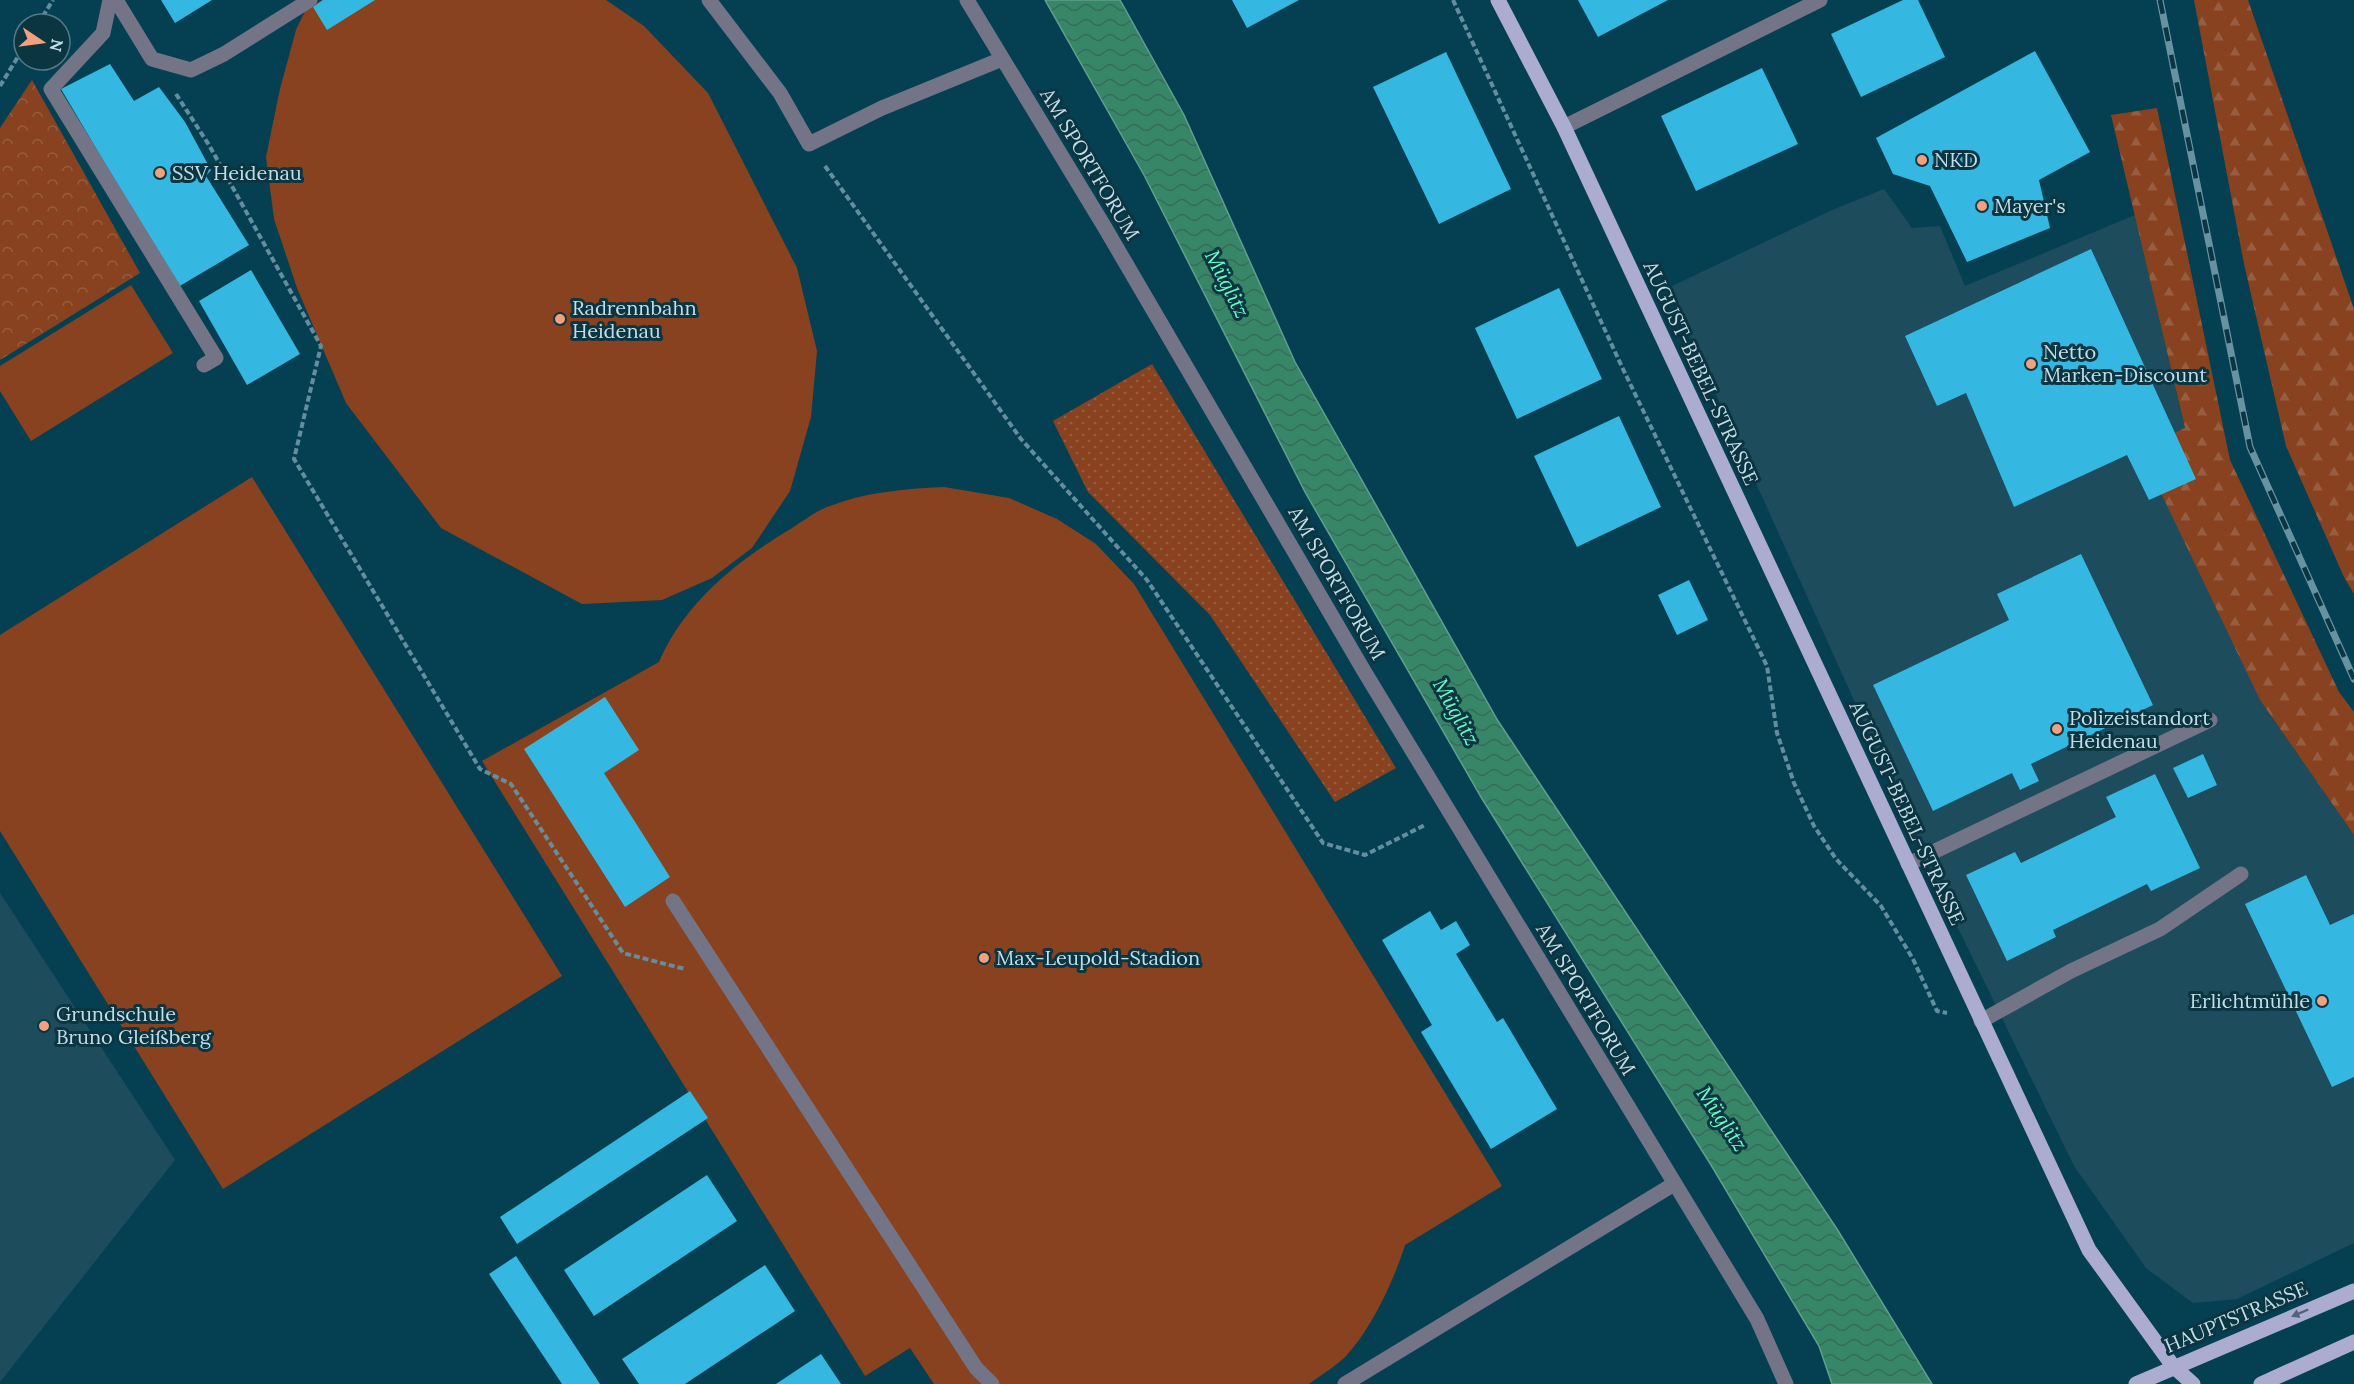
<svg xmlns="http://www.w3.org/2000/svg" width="2354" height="1384" viewBox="0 0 2354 1384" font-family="Lora,serif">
	<defs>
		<pattern id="grass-dots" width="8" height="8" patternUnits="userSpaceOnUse" patternTransform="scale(1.5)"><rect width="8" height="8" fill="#88421f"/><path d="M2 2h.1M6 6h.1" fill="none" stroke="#975d40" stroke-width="1.8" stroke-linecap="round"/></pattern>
		<pattern id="forest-firs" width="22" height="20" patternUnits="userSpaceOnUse" patternTransform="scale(1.5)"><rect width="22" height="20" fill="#88421f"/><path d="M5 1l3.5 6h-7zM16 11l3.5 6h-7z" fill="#975d40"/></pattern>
		<pattern id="park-crowns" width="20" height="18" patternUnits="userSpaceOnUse" patternTransform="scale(1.5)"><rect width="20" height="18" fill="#88421f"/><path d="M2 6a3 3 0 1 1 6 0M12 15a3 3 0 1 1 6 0" fill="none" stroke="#975d40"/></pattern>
		<pattern id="water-waves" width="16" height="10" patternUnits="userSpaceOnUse" patternTransform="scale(1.5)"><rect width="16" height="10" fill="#368667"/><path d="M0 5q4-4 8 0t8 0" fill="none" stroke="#386b5a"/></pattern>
	</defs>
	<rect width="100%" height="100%" fill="#054052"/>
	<path fill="#1d4c5d" d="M1884,189L1912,228L1940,226L1965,286L2135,215L2185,429L2141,449L2260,700L2354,835V1243L2237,1299L2193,1303L2146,1268L2074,1166L1940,891L1668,288L1832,210Z
		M0,893L175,1160L0,1382Z"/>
	<path fill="url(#grass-dots)" d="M1152,364L1396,768L1335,802L1210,615L1088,492L1053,421Z"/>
	<path fill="url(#forest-firs)" d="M2194,0H2248L2354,309V594L2344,577L2286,446L2244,264Z
		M2157,108L2230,460L2339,692L2354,712V835L2260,700L2140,449L2185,428L2111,115Z"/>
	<path fill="url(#park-crowns)" d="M32,80L140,273L0,360V128Z"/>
	<path fill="#88421f" d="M322,0H606L644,26L708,93L797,268L817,351L811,417L790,491L752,548L712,578L662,600L582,604L441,528L346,403L297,288L274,219L266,157L280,89L296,30L305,11Z
		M131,285L173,353L31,441L0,391V366Z
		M252,477L562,976L223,1189L0,831V635Z
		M944,487L1009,498L1057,519L1096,544L1134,584L1502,1186L1405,1245C1394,1280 1372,1328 1346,1356C1336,1366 1321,1375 1309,1384H934L910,1348L865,1376L482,761L659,662C685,602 737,561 792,528C803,521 815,512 827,507C865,492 904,489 944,487Z"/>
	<path fill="url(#water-waves)" stroke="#60a08e" stroke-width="1.5" d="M1045,0H1120L1184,115L1295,362L1498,721L1837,1229L1932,1384H1832L1819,1346L1711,1165L1481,797L1305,492L1144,175Z"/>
	<path fill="#34b8e2" d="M161,0H212L175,23Z
		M323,0H375L327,30L313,7Z
		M1232,0H1299L1247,28Z
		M1578,0H1668L1598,37Z
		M1903,0H1918L1945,57L1861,97L1831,34Z
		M2035,51L2090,152L2039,180L2050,228L1967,262L1930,186L1893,174L1876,138Z
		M1446,52L1511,189L1439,224L1373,87Z
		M110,64L134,101L159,87L185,122L211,170L206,176L249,245L178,287L61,89Z
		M1762,68L1798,144L1696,191L1661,116Z
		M2091,249L2196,479L2149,500L2127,455L2014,507L1966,393L1937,406L1905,336Z
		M251,270L300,354L247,385L199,301Z
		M1559,288L1602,379L1517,419L1475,328Z
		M1619,416L1661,507L1577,547L1534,456Z
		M2081,554L2153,705L2031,764L2039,781L2020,790L2012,773L1933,811L1873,685L2009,620L1997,594Z
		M1689,580L1708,620L1677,635L1658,595Z
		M605,697L639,750L604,773L670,877L625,907L524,749Z
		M2203,754L2217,785L2188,798L2173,768Z
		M2155,774L2200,868L2151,891L2147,884L2053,930L2056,937L2007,961L1966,875L2015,852L2021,863L2116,817L2106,797Z
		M2306,875L2330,925L2354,914V1077L2332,1087L2245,904Z
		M1430,911L1441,930L1456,921L1470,945L1456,954L1497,1022L1503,1018L1557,1109L1491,1149L1421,1032L1432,1025L1382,940Z
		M690,1091L708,1118L517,1244L500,1217Z
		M707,1175L737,1221L594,1316L564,1270Z
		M516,1256L600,1384H562L489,1274Z
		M765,1265L795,1311L685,1384H639L622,1359Z
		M821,1354L841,1384H776Z"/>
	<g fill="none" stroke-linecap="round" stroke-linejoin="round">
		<path stroke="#648e9d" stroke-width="4" stroke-dasharray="6 3" stroke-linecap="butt" d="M1453,0L1622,367L1767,666L1777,733L1794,783L1814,826L1836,859L1881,906L1913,959L1937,1011L1947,1013
			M38,24L53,0
			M0,86L24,47
			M176,94L209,145L321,346L294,459L480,769L511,784L623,953L685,969
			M825,166L1021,439L1147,580L1323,843L1365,855L1425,825"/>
		<path stroke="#737486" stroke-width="15" d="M110,0L103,33L51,89L216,358L204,365
			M116,0L152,59L191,70L224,54L310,0
			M709,0L780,93L809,144L882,108L1002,59
			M967,0L1104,226L1364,671L1757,1319L1786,1384
			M1564,127L1820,0
			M1908,864L2210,720
			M673,901L976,1368L992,1384
			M1981,1021L2071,971L2160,929L2241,874
			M1345,1384L1674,1184"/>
		<path stroke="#acacd1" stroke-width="15" d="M1498,0L1564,127L2089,1250L2173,1366L2193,1384
			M2136,1384L2354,1291
			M2261,1384L2354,1342"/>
		<defs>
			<path id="rail" d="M2160,0L2250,447L2354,679"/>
		</defs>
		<use href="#rail" stroke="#6892a0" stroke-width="7"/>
		<use href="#rail" stroke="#0c3542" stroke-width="4.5" stroke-dasharray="14" stroke-linecap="butt"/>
	</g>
	<defs><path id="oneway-solid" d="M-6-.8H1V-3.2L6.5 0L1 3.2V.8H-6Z" transform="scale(1.5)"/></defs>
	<use fill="#4c657b" href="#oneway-solid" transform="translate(2300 1313) rotate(157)"/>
	<g fill="#f1a17d" stroke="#0c3542" stroke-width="2">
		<circle cx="1922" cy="160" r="6"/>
		<circle cx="160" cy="173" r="6"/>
		<circle cx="1982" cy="206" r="6"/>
		<circle cx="560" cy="319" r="6"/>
		<circle cx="2031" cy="364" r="6"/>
		<circle cx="2057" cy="729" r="6"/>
		<circle cx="984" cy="958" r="6"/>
		<circle cx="2322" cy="1001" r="6"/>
		<circle cx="44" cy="1026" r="6"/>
	</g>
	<g text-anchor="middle" stroke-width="6" stroke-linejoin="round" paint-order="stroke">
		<g font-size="20" fill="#c3dde8" stroke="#0c3542" text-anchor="start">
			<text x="1934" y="167">NKD</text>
			<text x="172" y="180">SSV Heidenau</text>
			<text x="1994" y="213">Mayer's</text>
			<text x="572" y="315">Radrennbahn<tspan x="572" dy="23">Heidenau</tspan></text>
			<text x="2043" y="359">Netto<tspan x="2043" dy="23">Marken-Discount</tspan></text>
			<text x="2069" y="725">Polizeistandort<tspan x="2069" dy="23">Heidenau</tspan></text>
			<text x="996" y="965">Max-Leupold-Stadion</text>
			<text x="2310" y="1008" text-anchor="end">Erlichtmühle</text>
			<text x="56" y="1021">Grundschule<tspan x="56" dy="23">Bruno Gleißberg</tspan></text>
		</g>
		<g font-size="20" fill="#c3dde8" stroke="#0c3542">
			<text transform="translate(1090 164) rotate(59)" y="7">AM SPORTFORUM</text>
			<text transform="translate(1701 373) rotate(65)" y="7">AUGUST-BEBEL-STRASSE</text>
			<text transform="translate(1337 583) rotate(60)" y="7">AM SPORTFORUM</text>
			<text transform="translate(1907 813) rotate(65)" y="7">AUGUST-BEBEL-STRASSE</text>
			<text transform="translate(1586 999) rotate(59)" y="7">AM SPORTFORUM</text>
			<text transform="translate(2236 1317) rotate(-23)" y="7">HAUPTSTRASSE</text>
		</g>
		<g font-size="21" font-style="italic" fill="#6bfbc3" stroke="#0c3542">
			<text transform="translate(1227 284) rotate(63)" y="7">Müglitz</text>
			<text transform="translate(1456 712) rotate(61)" y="7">Müglitz</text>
			<text transform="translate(1722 1119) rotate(56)" y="7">Müglitz</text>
		</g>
	</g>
	<g transform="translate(42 42) rotate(103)"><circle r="28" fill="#0c3542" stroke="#557884" stroke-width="1.5"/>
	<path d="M0-4.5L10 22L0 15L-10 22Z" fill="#f1a17d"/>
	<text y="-9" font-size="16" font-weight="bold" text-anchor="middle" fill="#c3dde8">N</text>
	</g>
</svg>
